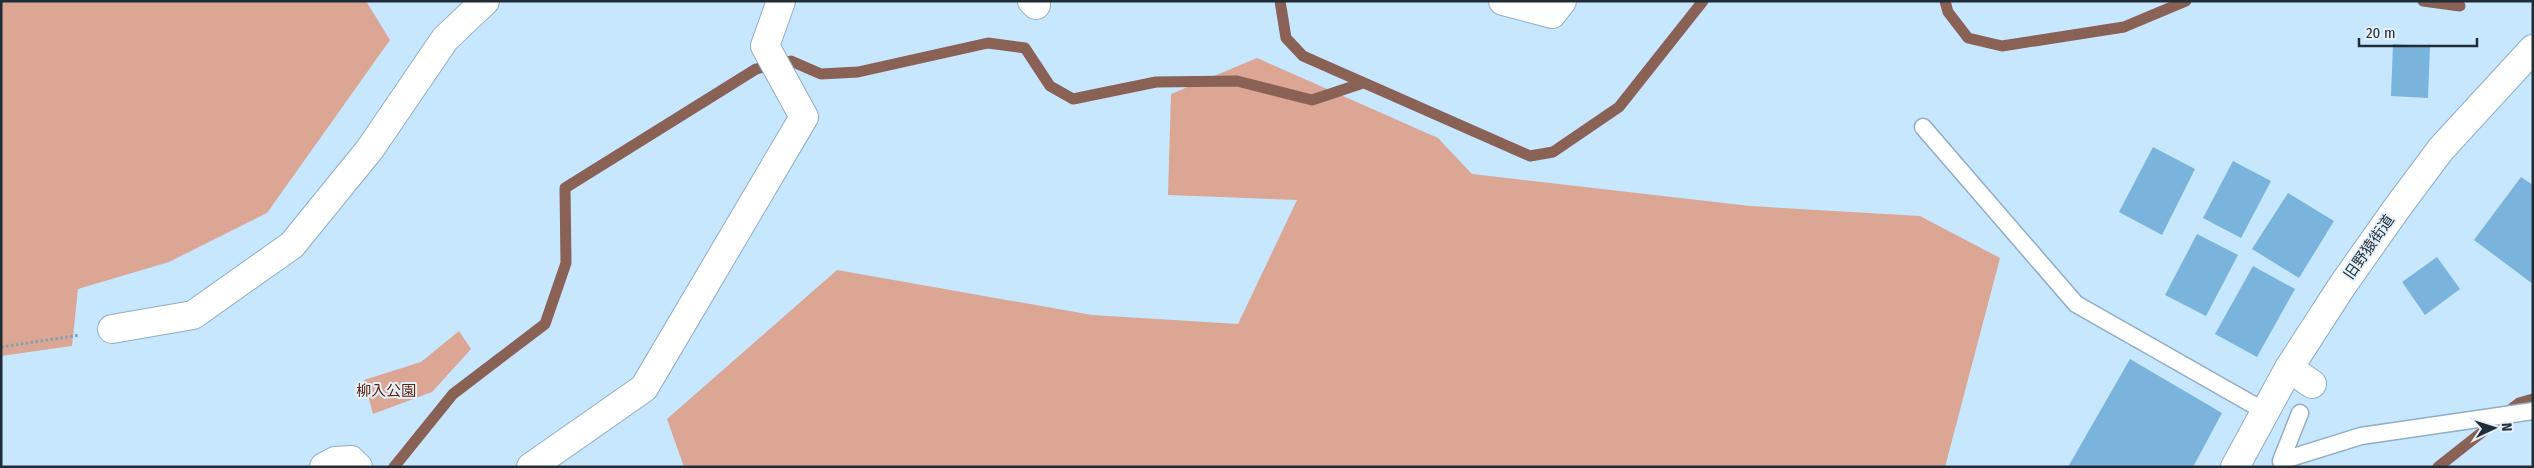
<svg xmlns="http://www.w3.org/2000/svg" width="2534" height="468" viewBox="0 0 2534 468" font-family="'Fira Sans Condensed','Noto Sans JP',sans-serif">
	<rect width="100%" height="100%" fill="#c7e7ff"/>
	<path fill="#dba693" d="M1,1H366L390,40L267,213L169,262L78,289L72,346L1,356Z
		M1257,58L1438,138L1472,174L1750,206L1920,216L2000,258L1945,467H684L667,419L837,270L1092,315L1238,324L1297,200L1168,195L1171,94Z
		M459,331L471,349L432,392L373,414L364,380L421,362Z"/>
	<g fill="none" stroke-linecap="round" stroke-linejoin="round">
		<path stroke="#896155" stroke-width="11" d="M1280,1L1286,38L1303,56L1530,156L1553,152L1619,107L1703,1
			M1945,1L1948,12L1968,38L2002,46L2124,27L2186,1
			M2423,1L2460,6
			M394,467L453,394L545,324L566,263L565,188L756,69L791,61L821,74L858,72L988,43L1025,48L1050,86L1073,99L1156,82L1237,81L1312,100L1363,83
			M2438,467L2519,403L2533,399"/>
	</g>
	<path fill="#7ab3dc" d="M2393,44L2430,46L2428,98L2391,96Z
		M2153,147L2195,169L2162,235L2119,212Z
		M2233,161L2271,181L2241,238L2203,218Z
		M2521,177L2533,185V284L2474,240Z
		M2288,193L2334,221L2299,278L2252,249Z
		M2197,234L2238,255L2206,316L2165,295Z
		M2437,257L2460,289L2425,315L2402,282Z
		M2253,266L2295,289L2257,357L2215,334Z
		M2130,359L2222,413L2193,467H2068Z"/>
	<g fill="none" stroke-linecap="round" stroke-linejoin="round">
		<defs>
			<path id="service" d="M1923,127L2076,304L2266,412
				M2281,461L2361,436L2533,411
				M2281,461L2300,413"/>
			<path id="minor" d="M1032,1L1036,5
				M1503,1L1552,14L1562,1
				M112,329L193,315L292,245L370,149L445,39L485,1
				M2289,368L2312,384
				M324,467L335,461L351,460L358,467
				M531,467L644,388L804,117L765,46L781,1"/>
			<path id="tertiary" d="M2235,467L2289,368L2342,286L2397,208L2441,149L2533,49"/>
		</defs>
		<use href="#service" stroke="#8faec5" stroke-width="19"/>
		<use href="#minor" stroke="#8faec5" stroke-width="30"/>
		<use href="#tertiary" stroke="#8faec5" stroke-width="30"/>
		<path stroke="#869eb1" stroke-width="3" stroke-dasharray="2.5 2.5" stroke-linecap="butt" d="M1,347L80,335"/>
		<use href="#service" stroke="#fff" stroke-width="16"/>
		<use href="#minor" stroke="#fff" stroke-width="28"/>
		<use href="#tertiary" stroke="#fff" stroke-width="28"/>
	</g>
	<g text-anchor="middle" stroke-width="4" stroke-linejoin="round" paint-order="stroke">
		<g font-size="15" fill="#212d36" stroke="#e4f1fb">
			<text transform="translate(2369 247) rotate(-55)" y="5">旧野猿街道</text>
		</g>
		<g font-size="15" fill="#5b220c" stroke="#e4f1fb">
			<text x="386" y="396">柳入公園</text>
		</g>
	</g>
	<rect width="2534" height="468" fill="none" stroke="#212d36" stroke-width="5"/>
	<g transform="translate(2494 428) rotate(86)" stroke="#e4f1fb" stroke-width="4" paint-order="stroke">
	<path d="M0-4L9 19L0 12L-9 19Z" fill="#212d36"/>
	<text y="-8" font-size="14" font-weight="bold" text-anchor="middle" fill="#212d36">N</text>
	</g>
	<path d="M2359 38v8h118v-8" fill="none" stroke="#212d36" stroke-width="2.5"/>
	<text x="2366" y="38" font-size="15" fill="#212d36" stroke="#e4f1fb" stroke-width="4" paint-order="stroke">20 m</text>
</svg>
